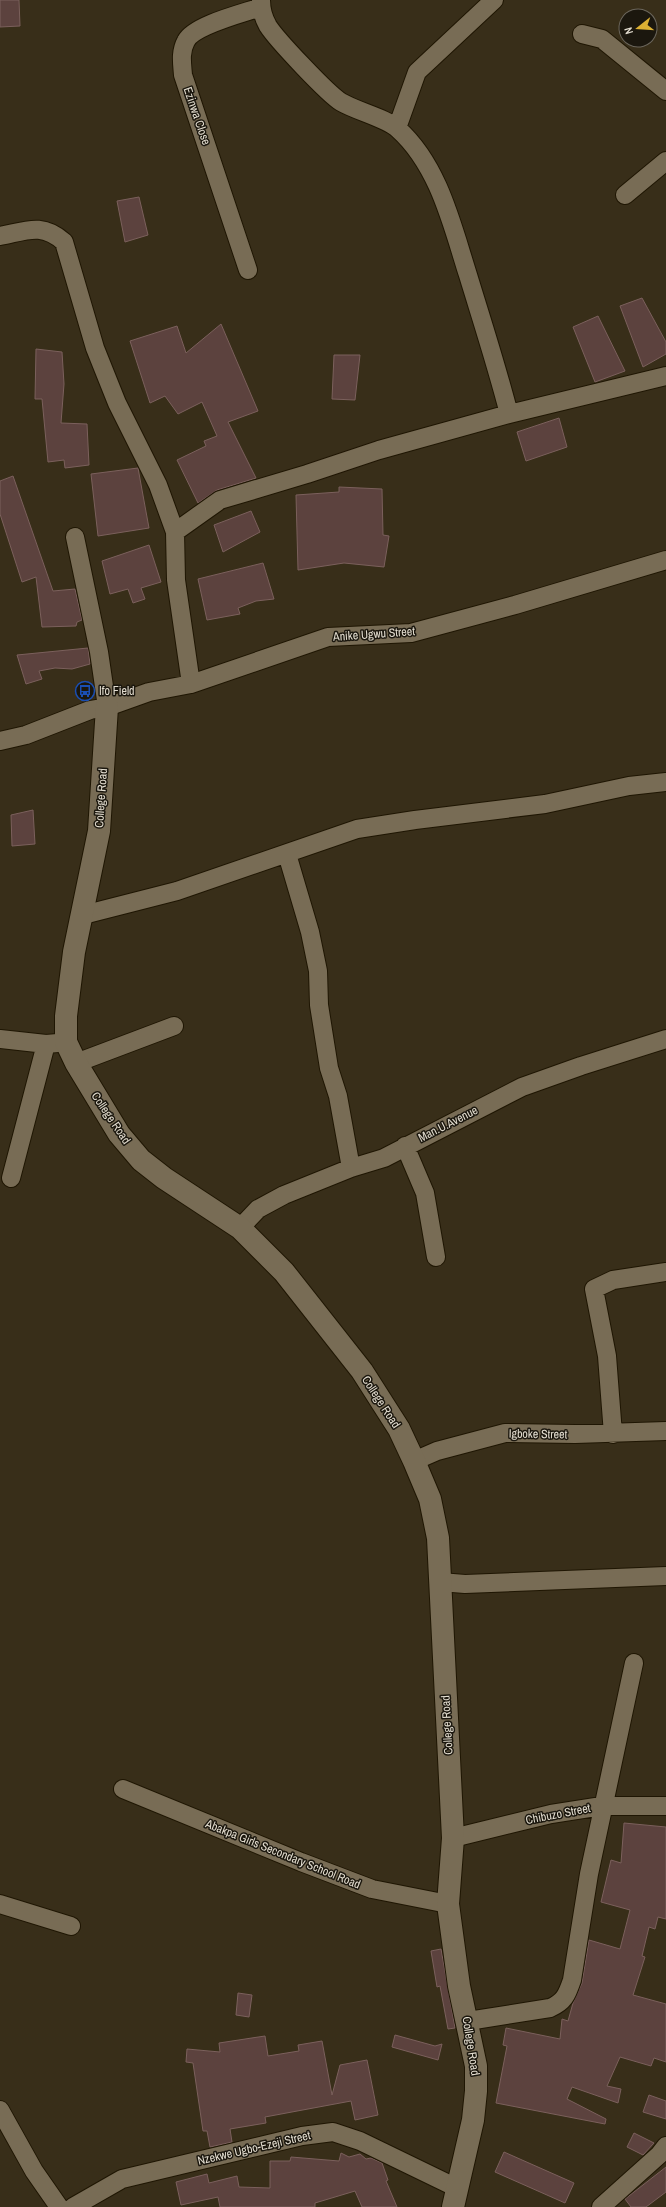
<svg xmlns="http://www.w3.org/2000/svg" width="666" height="2207" viewBox="0 0 666 2207" font-family="'Archivo Narrow',sans-serif">
	<rect width="100%" height="100%" fill="#382e19"/>
	<path fill="#5c423e" stroke="#7b605c" d="M0,0H19L20,26L0,27Z
		M139,197L148,235L125,242L117,201Z
		M642,298L666,342V354L643,367L620,306Z
		M598,316L625,371L595,382L573,327Z
		M221,324L258,411L228,422L256,478L217,490L198,503L177,460L206,446L204,441L217,436L202,402L178,414L165,396L150,403L130,341L177,326L186,353Z
		M36,349L62,352L64,384L61,423L87,424L89,465L65,468L64,460L48,462L42,399H35Z
		M334,355H360L355,400L332,399Z
		M559,418L567,447L526,461L517,432Z
		M138,468L149,528L98,536L91,474Z
		M13,476L53,591L75,589L82,620L77,622L76,626L42,627L36,577L22,582L0,514V481Z
		M339,487L382,489L383,535L389,536L384,567L344,563L298,570L296,495L339,492Z
		M251,511L260,532L223,552L214,525Z
		M149,545L161,582L141,588L145,599L133,603L128,589L110,594L102,561Z
		M263,563L274,599L256,601L238,608L240,614L207,620L198,579Z
		M88,648L90,664L72,669L55,668L39,671L42,679L26,684L17,655Z
		M33,810L35,844L12,846L11,815Z
		M624,1823L666,1827V1919L658,1917L655,1929L649,1927L642,1956L645,1957L633,1995L666,2004V2062L654,2058L651,2066L620,2057L607,2086L621,2089L618,2103L572,2087L567,2099L606,2119L605,2124L496,2103L507,2046L503,2045L506,2028L560,2039L562,2019L568,2021L573,2003L582,1983L589,1940L620,1949L630,1910L601,1902L611,1860L621,1863Z
		M441,1949L455,2028L448,2029L440,1986L437,1987L431,1951Z
		M238,1993L252,1995L249,2017L236,2015Z
		M395,2035L435,2046L442,2044L438,2060L392,2047Z
		M265,2036L268,2056L299,2051L298,2045L322,2041L332,2095L340,2065L367,2060L378,2115L355,2120L351,2101L265,2117L266,2123L230,2129L232,2142L210,2147L207,2131H203L193,2063L186,2062L187,2049L220,2052L219,2043Z
		M649,2095L666,2101V2119L643,2112Z
		M634,2133L654,2143L643,2155L627,2147Z
		M504,2152L574,2183L565,2203L495,2172Z
		M341,2153L349,2157L360,2154L366,2159L371,2158L382,2163L388,2180L386,2181L397,2207H362L355,2191L315,2203V2207H220L218,2197L181,2205L176,2182L207,2174L209,2183L237,2176L239,2187L270,2188V2161H290L291,2157L339,2161Z
		M666,2167V2192L646,2207H631L625,2199Z"/>
	<g fill="none" stroke-linecap="round" stroke-linejoin="round">
		<defs>
			<path id="street" d="M582,34L602,39L666,91
				M397,128L417,72L494,0
				M625,195L666,161
				M0,236C26,231 42,222 64,242L95,348L117,403L158,485L175,532L176,580L191,684
				M248,270L183,75C182,63 180,52 186,41C194,25 244,13 261,7
				M509,414L666,376
				M175,532L220,500L307,474L379,450L509,414C497,367 482,321 468,275C452,225 439,166 398,129C386,118 356,111 341,102C328,94 277,40 268,26C264,19 261,8 261,0
				M75,537L99,652L107,707
				M0,741L26,735L90,710L107,707L149,692L191,684L328,637L411,633L515,605L666,560
				M287,854L310,932L318,971L319,1005L329,1068L338,1096L351,1168
				M83,915L177,891L357,829L415,820L545,804L629,786L666,782
				M0,1039L46,1044L58,1043
				M76,1063L174,1026
				M405,1146L425,1193L436,1257
				M11,1178L46,1044
				M240,1228L258,1209L284,1195L351,1168L384,1158L522,1087L581,1066L666,1039
				M613,1434L607,1356L594,1289L613,1280L666,1272
				M414,1461L437,1451L505,1433L575,1434L666,1431
				M440,1582L465,1584L666,1576
				M123,1789L301,1862L372,1889L448,1904
				M453,1838L551,1814L602,1806H666
				M0,1904L71,1926
				M468,2021L550,2008C564,2002 567,1995 572,1980L589,1874L634,1663
				M0,2110L34,2171L59,2207
				M73,2207L122,2179L302,2136L333,2132L360,2141L457,2188
				M601,2207L659,2155L666,2146"/>
			<path id="secondary" d="M107,707L99,831L74,952L66,1016V1042L76,1063L119,1134L141,1160L164,1178L240,1228L284,1272L362,1371L399,1429L414,1461L430,1499L438,1538L453,1838L448,1904L459,1986L476,2066V2091L473,2120L453,2207"/>
		</defs>
		<use href="#street" stroke="#1f1603" stroke-width="20"/>
		<use href="#secondary" stroke="#1f1603" stroke-width="24"/>
		<use href="#street" stroke="#786c55" stroke-width="18"/>
		<use href="#secondary" stroke="#786c55" stroke-width="22"/>
	</g>
	<defs>
		<symbol id="bus-ring" viewBox="-11 -11 22 22"><circle r="9.5" fill="#1b170e" stroke="#1a4fb4" stroke-width="1.5"/><path d="M-5-6H5V4H4V6H2V4H-2V6H-4V4H-5ZM-3.5-4V0h7V-4ZM-3.5 1.2v1.5H-2V1.2ZM2 1.2v1.5H3.5V1.2Z" fill="#1a4fb4"/></symbol>
	</defs>
	<g fill-rule="evenodd">
		<use href="#bus-ring" x="74" y="680" width="22" height="22"/>
	</g>
	<g text-anchor="middle" stroke-width="3" stroke-linejoin="round" paint-order="stroke">
		<g font-size="12" fill="#e3ddd0" stroke="#1b170e">
			<text transform="translate(197 116) rotate(71)" y="4">Ezinwa Close</text>
			<text transform="translate(374 634) rotate(-4)" y="4">Anike Ugwu Street</text>
			<text transform="translate(101 798) rotate(-86)" y="4">College Road</text>
			<text transform="translate(111 1118) rotate(56)" y="4">College Road</text>
			<text transform="translate(448 1124) rotate(-27)" y="4">Man.U.Avenue</text>
			<text transform="translate(381 1402) rotate(57)" y="4">College Road</text>
			<text transform="translate(538 1434) rotate(1)" y="4">Igboke Street</text>
			<text transform="translate(447 1725) rotate(-93)" y="4">College Road</text>
			<text transform="translate(558 1814) rotate(-11)" y="4">Chibuzo Street</text>
			<text transform="translate(283 1854) rotate(22)" y="4">Abakpa Girls Secondary School Road</text>
			<text transform="translate(471 2046) rotate(81)" y="4">College Road</text>
			<text transform="translate(254 2148) rotate(-13)" y="4">Nzekwe Ugbo-Ezeji Street</text>
		</g>
		<g font-size="12" fill="#e3ddd0" stroke="#1b170e" text-anchor="start">
			<text x="99" y="695">Ifo Field</text>
		</g>
	</g>
	<g transform="translate(638 28) rotate(253)"><circle r="19" fill="#1b170e" stroke="#6b665c"/>
	<path d="M0-3L7 15L0 10L-7 15Z" fill="#ddb133"/>
	<text y="-6" font-size="11" font-weight="bold" text-anchor="middle" fill="#e3ddd0">N</text>
	</g>
</svg>
